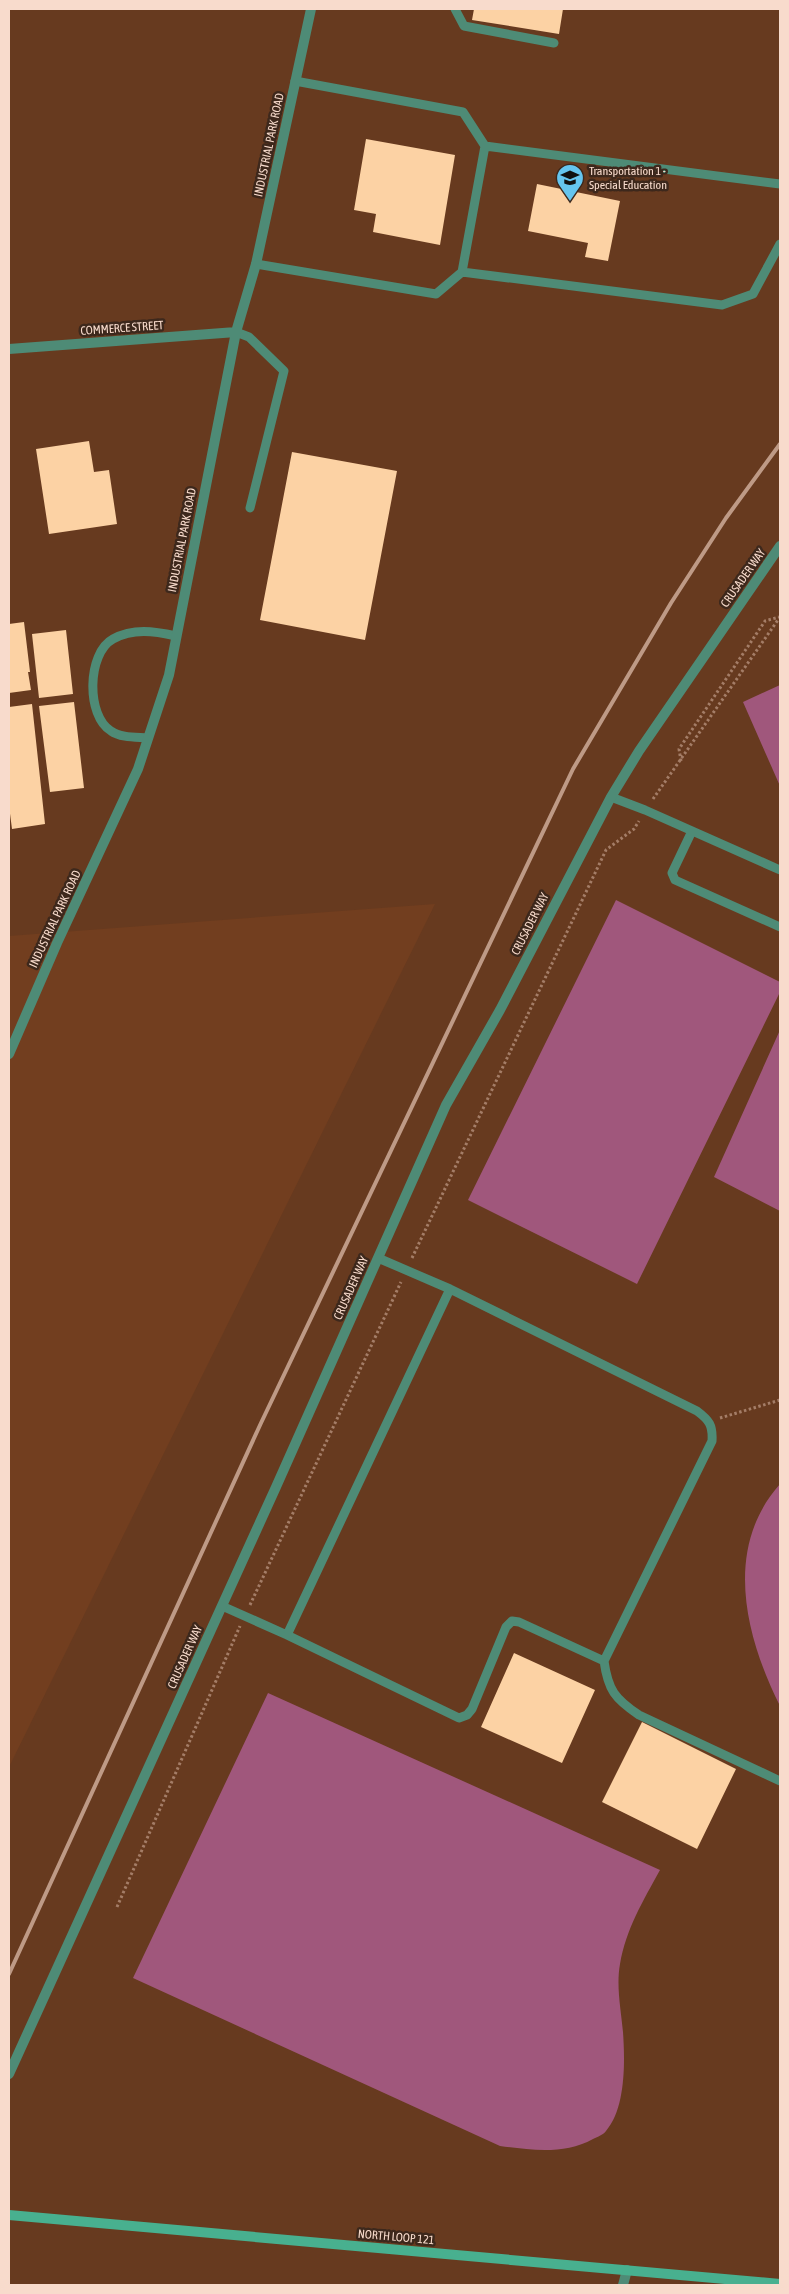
<svg xmlns="http://www.w3.org/2000/svg" width="789" height="2294" viewBox="0 0 789 2294" font-family="'Asap Condensed',sans-serif">
	<rect width="100%" height="100%" fill="#673a1f"/>
	<path fill="#723e1f" d="M435,904L9,1767V936Z"/>
	<path fill="#a0577c" d="M780,685V786L743,702Z
		M616,900L780,982V992L637,1284L468,1200Z
		M780,1030V1211L714,1177Z
		M780,1484V1706C745,1636 723,1548 780,1484Z
		M268,1693L660,1870C643,1901 626,1929 620,1964C616,1986 621,2010 623,2032C625,2061 626,2108 606,2131C603,2135 597,2137 593,2139C564,2155 531,2150 500,2146L133,1978Z"/>
	<path fill="#fcd2a4" d="M474,9H563L559,34L472,20Z
		M366,139L455,155L440,245L373,232L376,214L354,210Z
		M537,184L620,201L608,261L585,257L588,243L528,231Z
		M89,441L94,472L109,470L117,524L49,534L36,449Z
		M292,452L397,471L365,640L260,620Z
		M24,622L30,672H28L31,690L9,693V624Z
		M66,630L73,694L39,698L32,634Z
		M74,702L84,788L50,792L39,706Z
		M32,704L45,824L12,829L9,806V707Z
		M514,1653L595,1690L562,1763L481,1727Z
		M642,1722L736,1769L697,1849L602,1802Z"/>
	<g fill="none" stroke-linecap="round" stroke-linejoin="round">
		<path stroke="#a47d67" stroke-width="3" stroke-dasharray="2.5 2.5" stroke-linecap="butt" d="M681,761L679,749L765,621L779,617
			M653,799L780,617
			M412,1258L606,850L634,829L639,821
			M720,1418L780,1400
			M250,1605L401,1282
			M117,1907L240,1626"/>
		<path stroke="#4e8b76" stroke-width="9" d="M455,9L464,26L554,43
			M295,81L463,112L485,146L780,184
			M256,264L436,294L462,272L722,305L753,294L780,244
			M462,272L485,146
			M236,332L249,337L284,371L250,508
			M148,738C136,737 121,738 111,731C86,716 87,653 113,639C133,628 154,631 176,636
			M611,797L645,810L780,870
			M692,831L672,873L675,880L780,927
			M222,1606L287,1635L459,1718L467,1715L472,1709L506,1627L512,1621L519,1622L604,1661L712,1441C713,1425 709,1420 697,1411L450,1289L378,1258
			M287,1635L450,1289
			M604,1661C608,1690 615,1699 639,1715L780,1781"/>
		<path stroke="#4e8b76" stroke-width="10" d="M9,349L236,332
			M9,1054L57,943L138,769L169,675L236,332L256,264L311,9
			M9,2074L276,1487L446,1105L500,1010L611,797L639,751L780,546
			M623,2285L627,2270"/>
		<path stroke="#48b08f" stroke-width="10" d="M9,2215L780,2284"/>
		<path stroke="#be9a86" stroke-width="4" d="M9,1974L261,1423L573,769L671,603L726,518L780,444"/>
	</g>
	<defs>
		<symbol id="school-pin" viewBox="-11 -11 22 30"><path d="M0 17L-7.5 6A9.5 9.5 0 1 1 7.5 6Z" fill="#65c5ef" stroke="#3d281c"/><path d="M0-5L7-2L0 1L-7-2ZM-4 1L0 2.5L4 1V4Q0 6-4 4Z" fill="#111"/></symbol>
	</defs>
	<g fill-rule="evenodd">
		<use href="#school-pin" x="554" y="162" width="32" height="43"/>
	</g>
	<g text-anchor="middle" stroke-width="5" stroke-linejoin="round" paint-order="stroke">
		<g font-size="12" fill="#f8dbcc" stroke="#3d281c">
			<text transform="translate(269 145) rotate(-78)" y="4">INDUSTRIAL PARK ROAD</text>
			<text transform="translate(122 328) rotate(-4)" y="4">COMMERCE STREET</text>
			<text transform="translate(182 540) rotate(-79)" y="4">INDUSTRIAL PARK ROAD</text>
			<text transform="translate(743 578) rotate(-55)" y="4">CRUSADER WAY</text>
			<text transform="translate(55 919) rotate(-65)" y="4">INDUSTRIAL PARK ROAD</text>
			<text transform="translate(530 924) rotate(-63)" y="4">CRUSADER WAY</text>
			<text transform="translate(351 1288) rotate(-66)" y="4">CRUSADER WAY</text>
			<text transform="translate(185 1657) rotate(-66)" y="4">CRUSADER WAY</text>
			<text transform="translate(396 2237) rotate(5)" y="4">NORTH LOOP 121</text>
		</g>
		<g font-size="12" fill="#f8dbcc" stroke="#3d281c" text-anchor="start">
			<text x="589" y="175">Transportation 1 -<tspan x="589" dy="14">Special Education</tspan></text>
		</g>
	</g>
	<rect width="789" height="2294" fill="none" stroke="#f8dbcc" stroke-width="20"/>
</svg>
